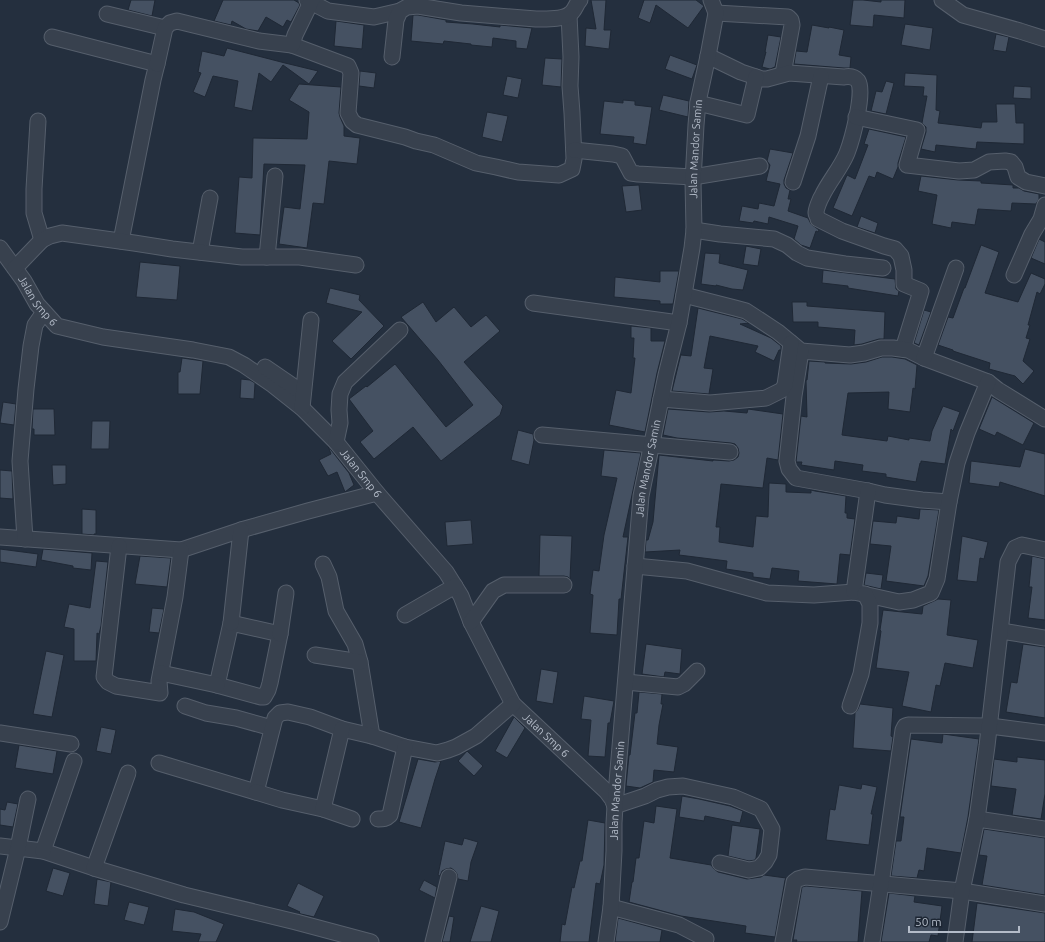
<svg xmlns="http://www.w3.org/2000/svg" width="1045" height="942" viewBox="0 0 1045 942" font-family="Ubuntu,sans-serif">
	<rect width="100%" height="100%" fill="#242f3e"/>
	<path fill="#455162" stroke="#1f2835" d="M131,0H155L152,16L128,10Z
		M223,0H294L299,3L300,5L291,22L287,20L283,27L266,17L258,31L246,29L232,21L231,25L214,21Z
		M591,0H606L604,30H611L609,49L585,46L586,28L596,29Z
		M644,0H696L704,6L688,28L656,5L650,23L638,18Z
		M853,0H863L881,2V0H905L904,18L874,15L873,27L850,25Z
		M413,15H418L446,20V22L473,24L500,27V25L532,28L527,49L516,48V41L493,38L492,47L471,45V44L444,41L443,44L411,41Z
		M336,21L364,25L362,49L334,46Z
		M905,24L933,28L930,50L901,45Z
		M812,25L829,28V27L844,30L839,55L851,57L850,68H844L794,64L796,51L807,52Z
		M996,34L1009,37L1006,52L993,50Z
		M768,35L781,37L775,67L770,69L762,67L766,52H765Z
		M227,48L285,63L318,71L309,84L283,65L271,82L259,73L252,111L234,107L238,81L213,76L205,97L193,92L201,73L198,72L202,51L224,56Z
		M670,55L697,65L692,79L665,69Z
		M545,58L562,59L561,87L542,85Z
		M360,71L376,73L374,88L359,86Z
		M905,73L937,75L936,110L940,111L938,123L981,128L982,122H997L996,104H1015L1016,123H1024V144L977,142L976,149L936,145L935,152L921,149L926,132V127L922,123L927,96H923L924,87L904,86Z
		M507,76L522,79L518,98L503,95Z
		M886,81L894,83L886,114L871,111L876,91L882,92Z
		M299,84L341,87L339,113L340,117L344,126V136L360,138L357,164L329,161L324,204L313,203L307,248L279,244L284,207L300,209L305,165L264,164L260,235L235,233L239,177L252,178L253,138L307,139L309,112L289,100Z
		M1014,86L1031,87V99L1013,98Z
		M663,95L689,101L688,117L659,110Z
		M623,100L635,101V105L652,107L646,145L633,143L634,137L600,134L604,101L623,103Z
		M487,112L508,116L502,142L482,137Z
		M869,129L906,137L898,163V167L893,179L877,172L875,178L869,176L852,216L833,208L847,175L855,179L868,145L864,144Z
		M770,149L793,153L784,180V184L786,188L790,190L788,199H791L788,211L808,218L811,224L819,230L818,232L816,231L810,248L801,245L794,239L798,226L769,217L768,224L754,221L753,223L739,221L742,206L758,209L759,203L774,206L780,184L766,181L770,165L767,161Z
		M921,176L958,180L981,181V183L1013,185V188H1019L1024,191L1039,194V199L1036,204L1012,203L1011,211L978,209L975,225L952,222L951,228L932,224L937,195L918,191Z
		M639,185L642,210L626,212L622,186Z
		M861,216L878,223L875,233L857,227Z
		M1039,239L1045,242V264L1031,258Z
		M981,245L999,252L985,293L1018,302L1031,273L1045,279V284L1040,294L1037,292L1028,325H1030L1026,338L1030,339L1023,361L1034,371L1023,384L1015,376L989,369L990,363L953,351V350L938,345L948,317L953,318L964,288H965Z
		M746,246L761,249L758,266L743,264Z
		M705,253L720,254L719,263L748,270L743,290L732,289L716,285V286L701,284Z
		M140,262L180,266L177,300L136,297Z
		M823,270L895,279L896,289L899,291L898,296L848,288V286L822,283Z
		M660,271H679L673,304H660V301L614,297L615,277L660,282Z
		M330,288L360,295L359,300L384,326L351,359L332,341L362,312L326,303Z
		M423,302L436,322L454,307L471,327L486,315L500,331L464,362L503,406L500,415L441,461L413,427L374,459L360,442L373,431L349,399L366,386L367,387L395,364L446,427L473,405L438,360L401,317Z
		M792,302H807V306L885,312L884,339H879L862,344L854,345L855,330L818,327V322H793Z
		M698,308L742,319L749,323L740,324L771,338L781,346V350H779L774,361L755,352L758,346L710,336L704,368L713,369L709,394L672,391L681,354V355L691,356Z
		M924,310L931,312L919,345L914,343Z
		M631,326L651,328V341H665L657,373L645,432L609,425L616,390L631,393L635,358H633L634,338H631Z
		M882,357H892L905,359L917,365L915,389L913,388L910,412L888,409L889,392L848,393L842,435L887,441L888,436L909,440V438L930,441L932,431L943,406L960,412L953,431L951,429L945,464L921,461V463H920L916,482L886,477V474L862,471L863,465L835,461L834,470L801,465L802,462H796L801,416L807,417L806,380H807L809,361L825,362V363L851,364L866,362Z
		M182,358L203,361L200,394H178V372H180Z
		M241,379L250,380L255,383L254,399L240,398Z
		M992,397L1034,423L1023,445L997,432L995,436L979,429Z
		M3,402L16,404L14,425L0,423Z
		M33,409H54L55,435H34V429H32Z
		M668,409L709,412L724,411L747,413L748,409L783,414L778,460L767,458L763,488L721,484L716,527H720L719,542L753,547L756,516L768,517L769,483L786,484V492L811,493V490L815,491L846,496L845,513H847V518L855,519L850,555L840,554L837,584L798,581L799,571L772,568L770,579L753,577V573L726,569L727,561L679,555L680,550L645,552L646,540H648L653,522L659,455L713,461V460L729,461L734,460L738,457L739,453L738,448L735,444L731,443L677,438L663,435Z
		M92,421H110L109,449H91Z
		M518,430L533,434L534,440L529,465L511,460Z
		M328,446L349,473L354,485L345,492L337,472L328,476L319,460L331,454Z
		M1025,449L1045,454V496L1000,482L999,487L969,483L971,461L1020,467Z
		M604,450L641,453L623,537H628L621,599H619L617,635L590,633L593,595L590,594L593,570L599,571L604,535L617,478L601,476Z
		M52,465H66V484L53,485Z
		M0,470L12,471L13,499L0,498Z
		M82,509L96,510V534H94V535L82,534Z
		M920,509L939,510L928,576L924,586L886,581L891,546L870,544L873,521L896,523L897,516L919,519Z
		M471,520L473,544L447,546L445,522Z
		M540,535L572,536L570,579L568,577L564,576H539Z
		M962,536L988,542L984,559L980,558L977,582L957,580Z
		M0,549L38,554L36,567L0,562Z
		M43,549L92,553L91,570L73,568V566L41,560Z
		M140,556L171,558L167,587L135,584Z
		M1032,556L1045,559V620L1028,618L1032,587H1029Z
		M96,561L108,562L101,626L99,634L97,633L96,661H74V629L64,627L69,604L90,608Z
		M866,573L883,575L881,589L864,585Z
		M938,599L951,600L947,635L978,640L973,668L945,663L940,686L936,685L931,712L902,706L909,672L876,668L881,631L880,630L883,610L922,614L923,606L934,601Z
		M152,608L164,609L159,633L149,632Z
		M646,644L682,649L680,674L665,672L664,677L642,674Z
		M1023,644L1045,647V718L1006,712L1011,682L1017,683Z
		M46,651L64,655L52,717L33,714Z
		M541,669L558,672L553,704L536,701Z
		M639,692L662,694L661,704H663L659,725L657,744L678,747L674,772L654,770L653,782L640,788L626,786L629,755H630L635,713H637Z
		M584,696L614,701L610,723H608L605,757L588,756L591,720L581,719Z
		M860,704L893,708L891,736L893,737L891,751L853,748L855,713L858,709Z
		M514,717L525,728L507,758L495,751Z
		M101,727L116,730L111,754L96,751Z
		M943,734L979,739L968,817L961,853L927,848L924,871L919,870L917,878L891,876L896,841H901L904,817H900L911,739L942,743Z
		M19,745L57,751L53,774L15,768Z
		M467,751L483,766L474,776L458,761Z
		M1017,757L1045,760V794L1041,819L1012,815L1016,789L991,786L994,759L1017,762Z
		M418,759L435,762L441,761L435,779L421,828L399,822Z
		M862,784L877,787L871,814H873L869,845L826,840L830,809L835,810L839,785L861,789Z
		M682,796L699,799L730,806L743,811L740,823L705,816L704,821L679,817Z
		M7,802L18,804L13,827L0,825V809L5,810Z
		M656,806L677,809L670,858L711,865L714,869L718,872L747,879L761,877L764,875L786,878L785,880L775,937L745,933L746,926L681,916L629,902L632,882H633L636,858H639L644,821L654,823Z
		M588,820L605,823L604,865L600,884L596,883L589,942H560L562,924L565,925L572,887L574,888L580,861H582Z
		M732,825L760,829L756,858L755,860L749,861L728,856Z
		M984,829L1045,838V895L982,885L987,856L979,855Z
		M464,838L478,842L471,862L468,881L458,879L457,874L455,871L451,868L446,869L442,871L440,876L438,875L445,841L462,845Z
		M53,868L70,873L63,896L46,891Z
		M97,879L111,882L108,906L94,904Z
		M424,880L437,887L435,898L419,890Z
		M298,883L324,896L314,917L301,914L299,913L300,912L287,906Z
		M806,886L862,891L858,942H796L797,940H793L802,887Z
		M889,893L915,896L914,902L942,906L938,936L931,935L929,942H881Z
		M129,902L149,907L144,925L124,920Z
		M977,903L1045,913V942H972Z
		M481,906L499,911L491,942H470Z
		M175,909L194,912L224,924L216,942H198L201,934L172,931Z
		M449,916L454,917L450,942H442Z
		M618,918L662,930L660,942H615Z"/>
	<g fill="none" stroke-linecap="round" stroke-linejoin="round">
		<defs>
			<g id="minor">
				<path d="M307,0L328,11L374,17L400,11"/>
				<path d="M942,0L963,15L1020,31L1045,39"/>
				<path d="M716,13L788,17L791,20L792,25L783,74"/>
				<path d="M107,14L165,28"/>
				<path d="M52,37L157,64L153,80L121,241"/>
				<path d="M292,45L348,66L351,73L348,113L352,121L357,125L405,137L416,141L434,145L476,163L496,167L518,172L559,175L572,169L574,159L572,113L570,86L571,57L569,15"/>
				<path d="M708,56L741,72L762,79H767L789,73L844,77C849,76 854,76 858,81C865,92 852,140 847,153C841,168 829,181 822,196C820,199 816,209 816,213C816,215 818,217 818,219L842,231L884,246L895,249L901,256L904,270V284L921,291L903,349"/>
				<path d="M392,57L396,20L400,11L407,7L418,6L461,13L536,19C545,19 564,20 571,13C575,10 576,4 580,0"/>
				<path d="M157,64L165,28L170,23L177,21L259,41L292,45L295,35L312,0"/>
				<path d="M698,103L747,115L756,77"/>
				<path d="M856,117L917,130L907,165L959,171L974,170L989,162L1005,161L1011,162L1015,167L1018,177L1026,182L1045,186"/>
				<path d="M38,121L34,189V213L42,240"/>
				<path d="M574,150L613,154L622,156L631,173L638,174L693,177L760,166"/>
				<path d="M793,182L808,136L821,76"/>
				<path d="M694,230L720,234L774,239L787,245L797,253L807,258L845,264L883,268"/>
				<path id="s1" d="M0,248L24,281L37,304L57,326L103,337L193,350L229,357L244,365L273,385L302,408L336,442L377,493L446,572L461,596L471,622L513,704L606,791L612,799L615,806"/>
				<path d="M200,252L210,198"/>
				<path d="M267,257L275,176"/>
				<path d="M15,268L42,240L50,236L62,233L134,243L172,249L242,257H300L356,265"/>
				<path d="M1014,275L1032,234L1041,219L1045,205"/>
				<path d="M684,295L735,308L746,311L778,332L801,351L850,355L864,353L881,348H893L908,350L924,358L988,382L998,390L1045,419"/>
				<path d="M533,303L679,323"/>
				<path d="M801,351L794,396L787,461L789,469L796,478L868,491L885,495L922,500L949,502"/>
				<path d="M924,358L956,268"/>
				<path d="M265,367L303,393"/>
				<path d="M661,399L710,403L766,398L782,390L785,385L791,343"/>
				<path d="M302,408L311,320"/>
				<path d="M542,435L730,452"/>
				<path d="M336,442L340,423L339,410L340,394L345,382L400,330"/>
				<path d="M0,537L181,550L241,530L308,511L377,493"/>
				<path d="M25,539L20,461L26,389L31,346L35,325L44,312"/>
				<path d="M119,546L104,677L108,682L116,686L160,693L159,681L175,597L181,550"/>
				<path d="M323,564L329,577L336,611L355,644L360,662L372,736"/>
				<path d="M635,566L687,571L767,593L814,595L854,592L899,602L913,600L931,593L937,579L949,502L957,463L967,433L988,382"/>
				<path d="M854,592L868,491"/>
				<path d="M405,615L455,586"/>
				<path d="M471,622L493,591L504,585H564"/>
				<path d="M231,623L280,634L270,683L268,690L264,697H261L217,685Z"/>
				<path d="M231,623L241,530"/>
				<path d="M1001,631L1045,638"/>
				<path d="M280,634L286,593"/>
				<path d="M315,655L360,662"/>
				<path d="M161,673L217,685"/>
				<path d="M626,682L678,687L684,684L697,671"/>
				<path d="M185,706L206,713L236,718L272,728"/>
				<path d="M850,706L861,674L870,623V604L865,594"/>
				<path d="M0,733L71,744"/>
				<path d="M159,763L256,792L275,718L280,713L288,712L310,717L342,729L372,736L405,747L437,753L448,750L456,747L476,736L513,704"/>
				<path d="M256,792L282,800L323,809L352,819"/>
				<path d="M615,806L645,796L657,790L668,787L683,786L733,797L761,809L772,829L769,855L765,862L759,868L749,870L720,863"/>
				<path d="M323,809L342,729"/>
				<path d="M378,819C383,819 386,819 390,815L405,747"/>
				<path d="M977,819L1045,829"/>
				<path d="M0,846L43,851L94,868L184,895L296,922L371,942"/>
				<path d="M43,851L74,761"/>
				<path d="M94,868L128,773"/>
				<path d="M611,907L679,925L706,939"/>
				<path d="M0,922L18,848L28,799"/>
				<path d="M433,942L449,877"/>
				<path id="s2" d="M606,942L611,907L614,851V823L615,806L641,496L666,375L679,323L692,248L694,230L693,181L696,125L698,102L708,56L716,13L711,0"/>
				<path d="M783,942L794,882L798,879L805,877L962,891L1045,904"/>
				<path d="M872,942L881,884L903,730L905,726L908,725L990,726L1045,733"/>
				<path d="M955,942L962,891L977,819L987,746L1008,562L1015,548L1022,545L1045,550"/>
			</g>
		</defs>
		<use href="#minor" stroke="#565f6c" stroke-width="17"/>
		<use href="#minor" stroke="#38414e" stroke-width="15"/>
	</g>
	<g text-anchor="middle" stroke-width="4" stroke-linejoin="round" paint-order="stroke">
		<g font-size="11" fill="#b4bcc9" stroke="#1d2633">
			<text dy="4" stroke="none"><textPath href="#s2" startOffset="800">Jalan Mandor Samin</textPath></text>
			<text dy="4" stroke="none"><textPath href="#s1" startOffset="65">Jalan Smp 6</textPath></text>
			<text dy="4" stroke="none"><textPath href="#s2" startOffset="476">Jalan Mandor Samin</textPath></text>
			<text dy="4" stroke="none"><textPath href="#s1" startOffset="449">Jalan Smp 6</textPath></text>
			<text dy="4" stroke="none"><textPath href="#s1" startOffset="773">Jalan Smp 6</textPath></text>
			<text dy="4" stroke="none"><textPath href="#s2" startOffset="152">Jalan Mandor Samin</textPath></text>
		</g>
	</g>
	<path d="M909 926v6h110v-6" fill="none" stroke="#b4bcc9" stroke-width="2"/>
	<text x="915" y="926" font-size="12" fill="#b4bcc9" stroke="#1d2633" stroke-width="3" paint-order="stroke">50 m</text>
</svg>
